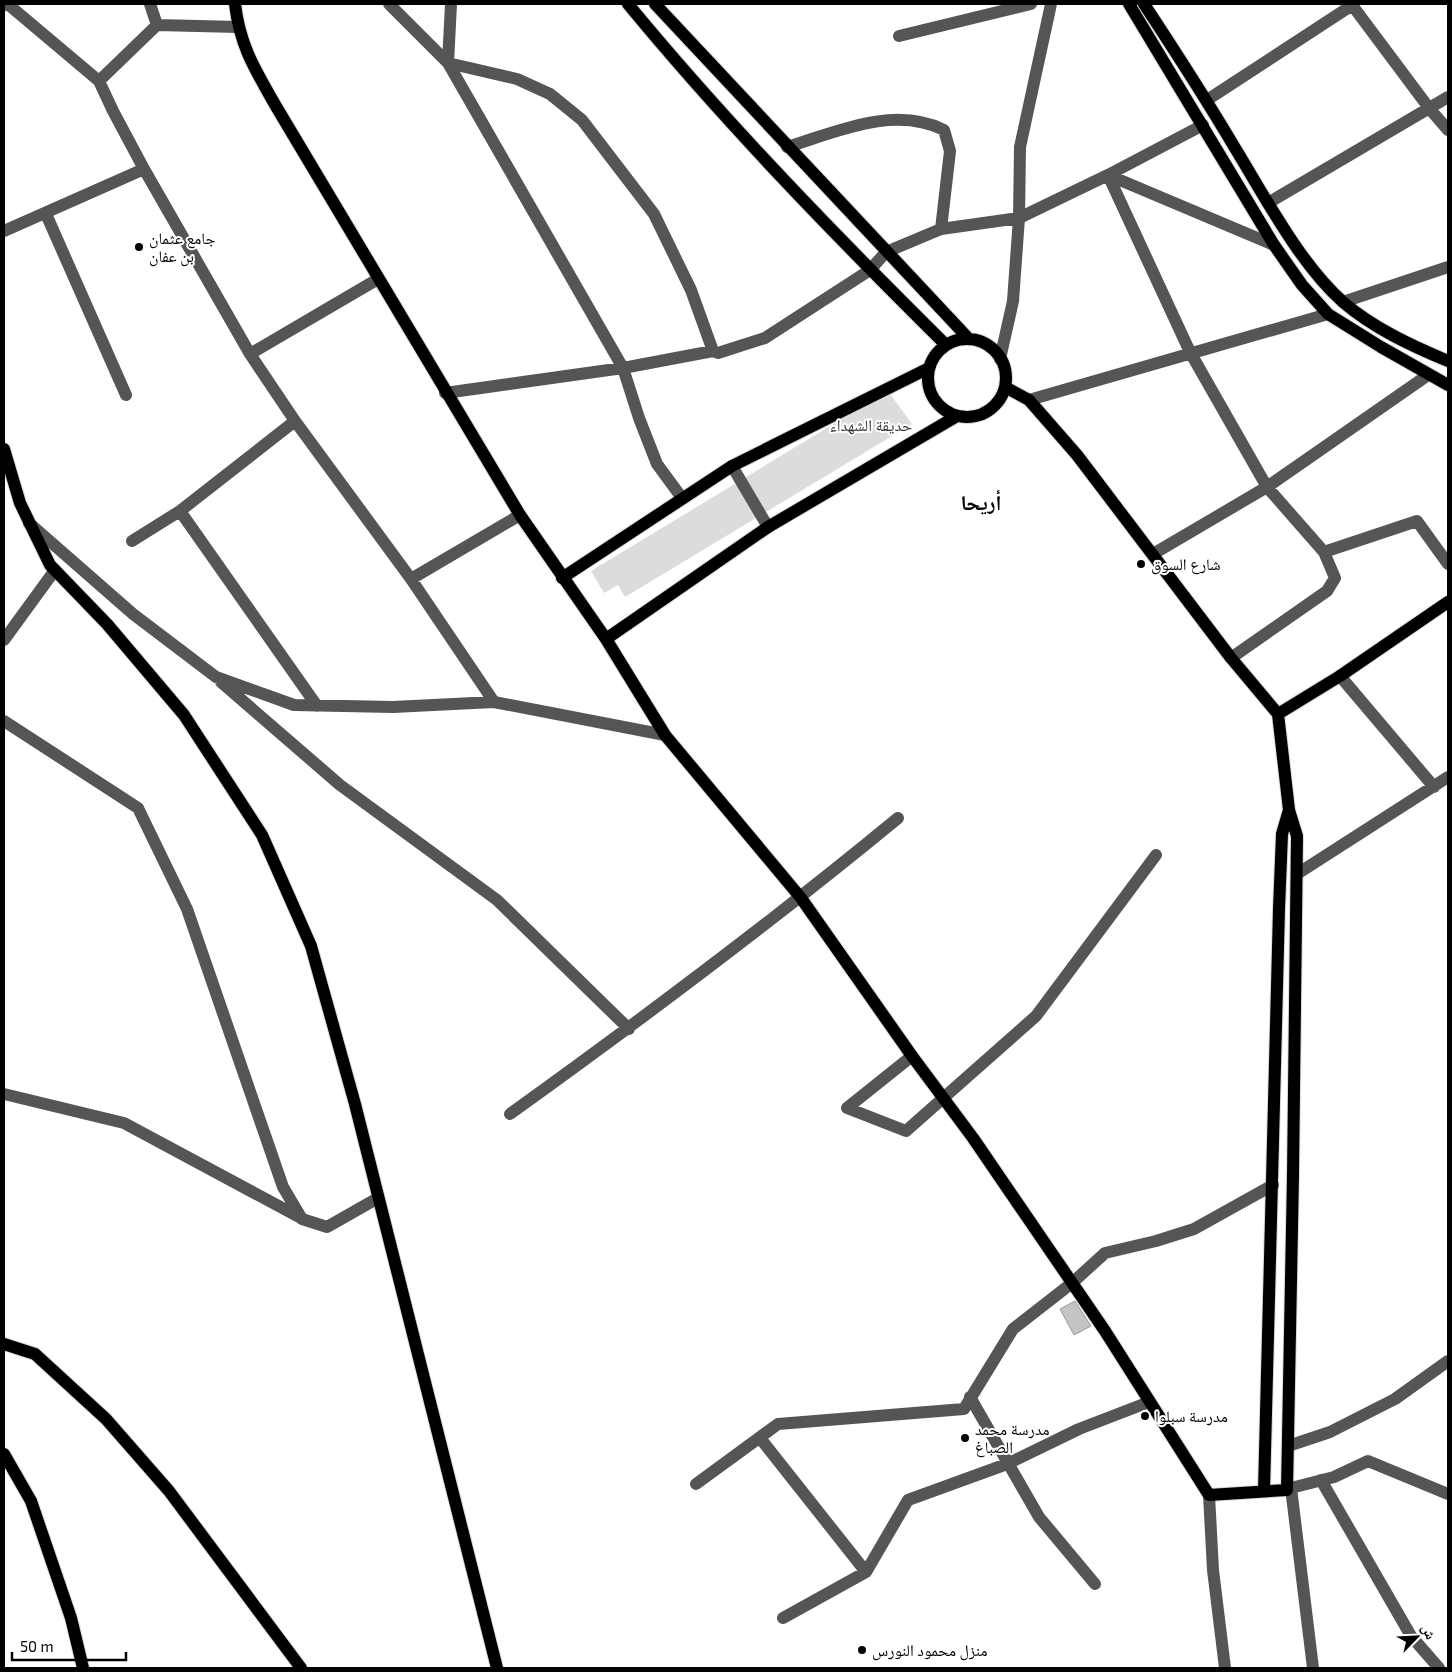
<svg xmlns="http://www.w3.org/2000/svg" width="1452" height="1672" viewBox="0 0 1452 1672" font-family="'Exo 2','Noto Naskh Arabic',sans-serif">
	<rect width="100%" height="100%" fill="#fff"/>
	<path fill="#dcdcdc" d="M888,391L912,424L625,597L618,585L604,593L591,571Z"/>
	<path fill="#c4c4c4" stroke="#999" d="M1075,1301L1091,1326L1074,1335L1060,1309Z"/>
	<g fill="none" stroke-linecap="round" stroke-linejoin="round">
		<defs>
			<path id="major" d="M235,4C240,47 256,71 277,108L520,515L606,639L665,735L801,898L912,1056L973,1138L1105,1331L1209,1495L1287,1490L1293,1175L1297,836L1289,810L1278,714L1231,658L1077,455L1029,400L1005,387
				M628,4C727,124 836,236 946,345
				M655,4L969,339
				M1129,4L1274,245L1302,285L1328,314L1381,347L1448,385
				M1144,4C1175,51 1206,99 1235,148C1265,197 1300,264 1343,302C1373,328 1412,346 1448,361
				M928 378a39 39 0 1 1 78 0a39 39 0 1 1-78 0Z
				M4,449L20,503L50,565L107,624L184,715L262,835L311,946L355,1104L497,1668
				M562,578L732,466L929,368
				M606,639L768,527L957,416
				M1278,714L1340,676L1448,602
				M4,1344L35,1354L106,1419L169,1491L301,1668
				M4,1454L31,1501L71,1618L83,1668
				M1264,1491L1279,909L1282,834L1289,810"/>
		</defs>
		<use href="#major" stroke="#dbdbdb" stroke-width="14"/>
		<path stroke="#555" stroke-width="12" d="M4,4L10,6L99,81L113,111L144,169L250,354L295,421L411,579L494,702
			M150,4L157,25
			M389,4L448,63L517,79L550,94L582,120L654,214L691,290L713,351
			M451,4L448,63L623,368L639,418L657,464L682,498
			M1352,5L1429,108L1448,130
			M899,36L1031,4
			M99,81L157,25L238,27
			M1207,100L1354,4
			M787,147C836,132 894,105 944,130L950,151L941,229
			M1108,175L1190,352L1267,487L1324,552L1335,578L1327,591L1231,658
			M1108,175L1274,245
			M1268,203L1448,97
			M46,214L126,395
			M4,231L144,169
			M1343,302L1448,267
			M250,354L378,279
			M1000,359L1013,301L1019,218L1020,147L1051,4
			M445,393L623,368L713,351L718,353L765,338L870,270L886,252L941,229L1019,218L1108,175L1203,125
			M1029,400L1328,314
			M732,466L768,527
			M180,511L317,706
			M29,523L133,614L216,677L294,705L393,707L494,702L665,735
			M132,541L180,511L295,421
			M1324,552L1417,521L1448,564
			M1153,554L1267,487L1428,375
			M411,579L520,515
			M4,640L55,570
			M1340,676L1434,787
			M221,682L340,785L497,900L629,1029
			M4,721L138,808L187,909L283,1187L302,1219L327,1227L378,1198
			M1297,874L1448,777
			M912,1056L847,1108L906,1131L1036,1016L1156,855
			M4,1094L124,1123L301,1218
			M510,1114C642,1019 772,922 898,818
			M970,1397L1039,1517L1095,1584
			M760,1438L866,1572
			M1288,1446L1330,1432L1395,1399L1448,1361
			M1321,1480L1411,1636L1439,1668
			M696,1484L778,1424L964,1409L1013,1329L1072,1283L1105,1253L1156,1241L1194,1229L1273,1185
			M1291,1488L1334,1477L1368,1461L1448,1494
			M1287,1490L1291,1488L1313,1668
			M1209,1495L1213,1570L1225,1668
			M783,1618L866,1572L908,1500L1007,1464L1079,1429L1149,1402"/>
		<use href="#major" stroke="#000" stroke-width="12"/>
	</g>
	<g fill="#000" stroke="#fff" stroke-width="2">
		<circle cx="139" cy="247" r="5"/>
		<circle cx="1141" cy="564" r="5"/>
		<circle cx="1145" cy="1416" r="5"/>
		<circle cx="965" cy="1438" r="5"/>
		<circle cx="862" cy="1650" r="5"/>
	</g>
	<g text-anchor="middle" stroke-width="4" stroke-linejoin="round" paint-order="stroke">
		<g font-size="16" fill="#000" stroke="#fff" text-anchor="start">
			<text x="149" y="244">جامع عثمان<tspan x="149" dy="18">بن عفان</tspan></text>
			<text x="1151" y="570">شارع السوق</text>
			<text x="1155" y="1422">مدرسة سبلوا</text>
			<text x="975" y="1435">مدرسة محمد<tspan x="975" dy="18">الصباغ</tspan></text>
			<text x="872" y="1656">منزل محمود النورس</text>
		</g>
		<g font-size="16" fill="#333" stroke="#fff">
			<text x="871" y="431">حديقة الشهداء</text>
		</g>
		<g font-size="21" font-weight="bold" fill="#000" stroke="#fff">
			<text x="981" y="510">أريحا</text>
		</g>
	</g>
	<rect width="1452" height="1672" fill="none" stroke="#000000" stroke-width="10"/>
	<g transform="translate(1417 1637) rotate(66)" stroke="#ffffff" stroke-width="4" paint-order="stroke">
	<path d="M0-4L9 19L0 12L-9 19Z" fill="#000000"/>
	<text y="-8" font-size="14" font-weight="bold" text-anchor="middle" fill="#000000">ش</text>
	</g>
	<path d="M12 1652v8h114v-8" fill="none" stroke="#000000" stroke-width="2.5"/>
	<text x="20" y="1652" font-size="15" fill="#000000" stroke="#ffffff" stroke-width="4" paint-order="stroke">50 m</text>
</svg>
